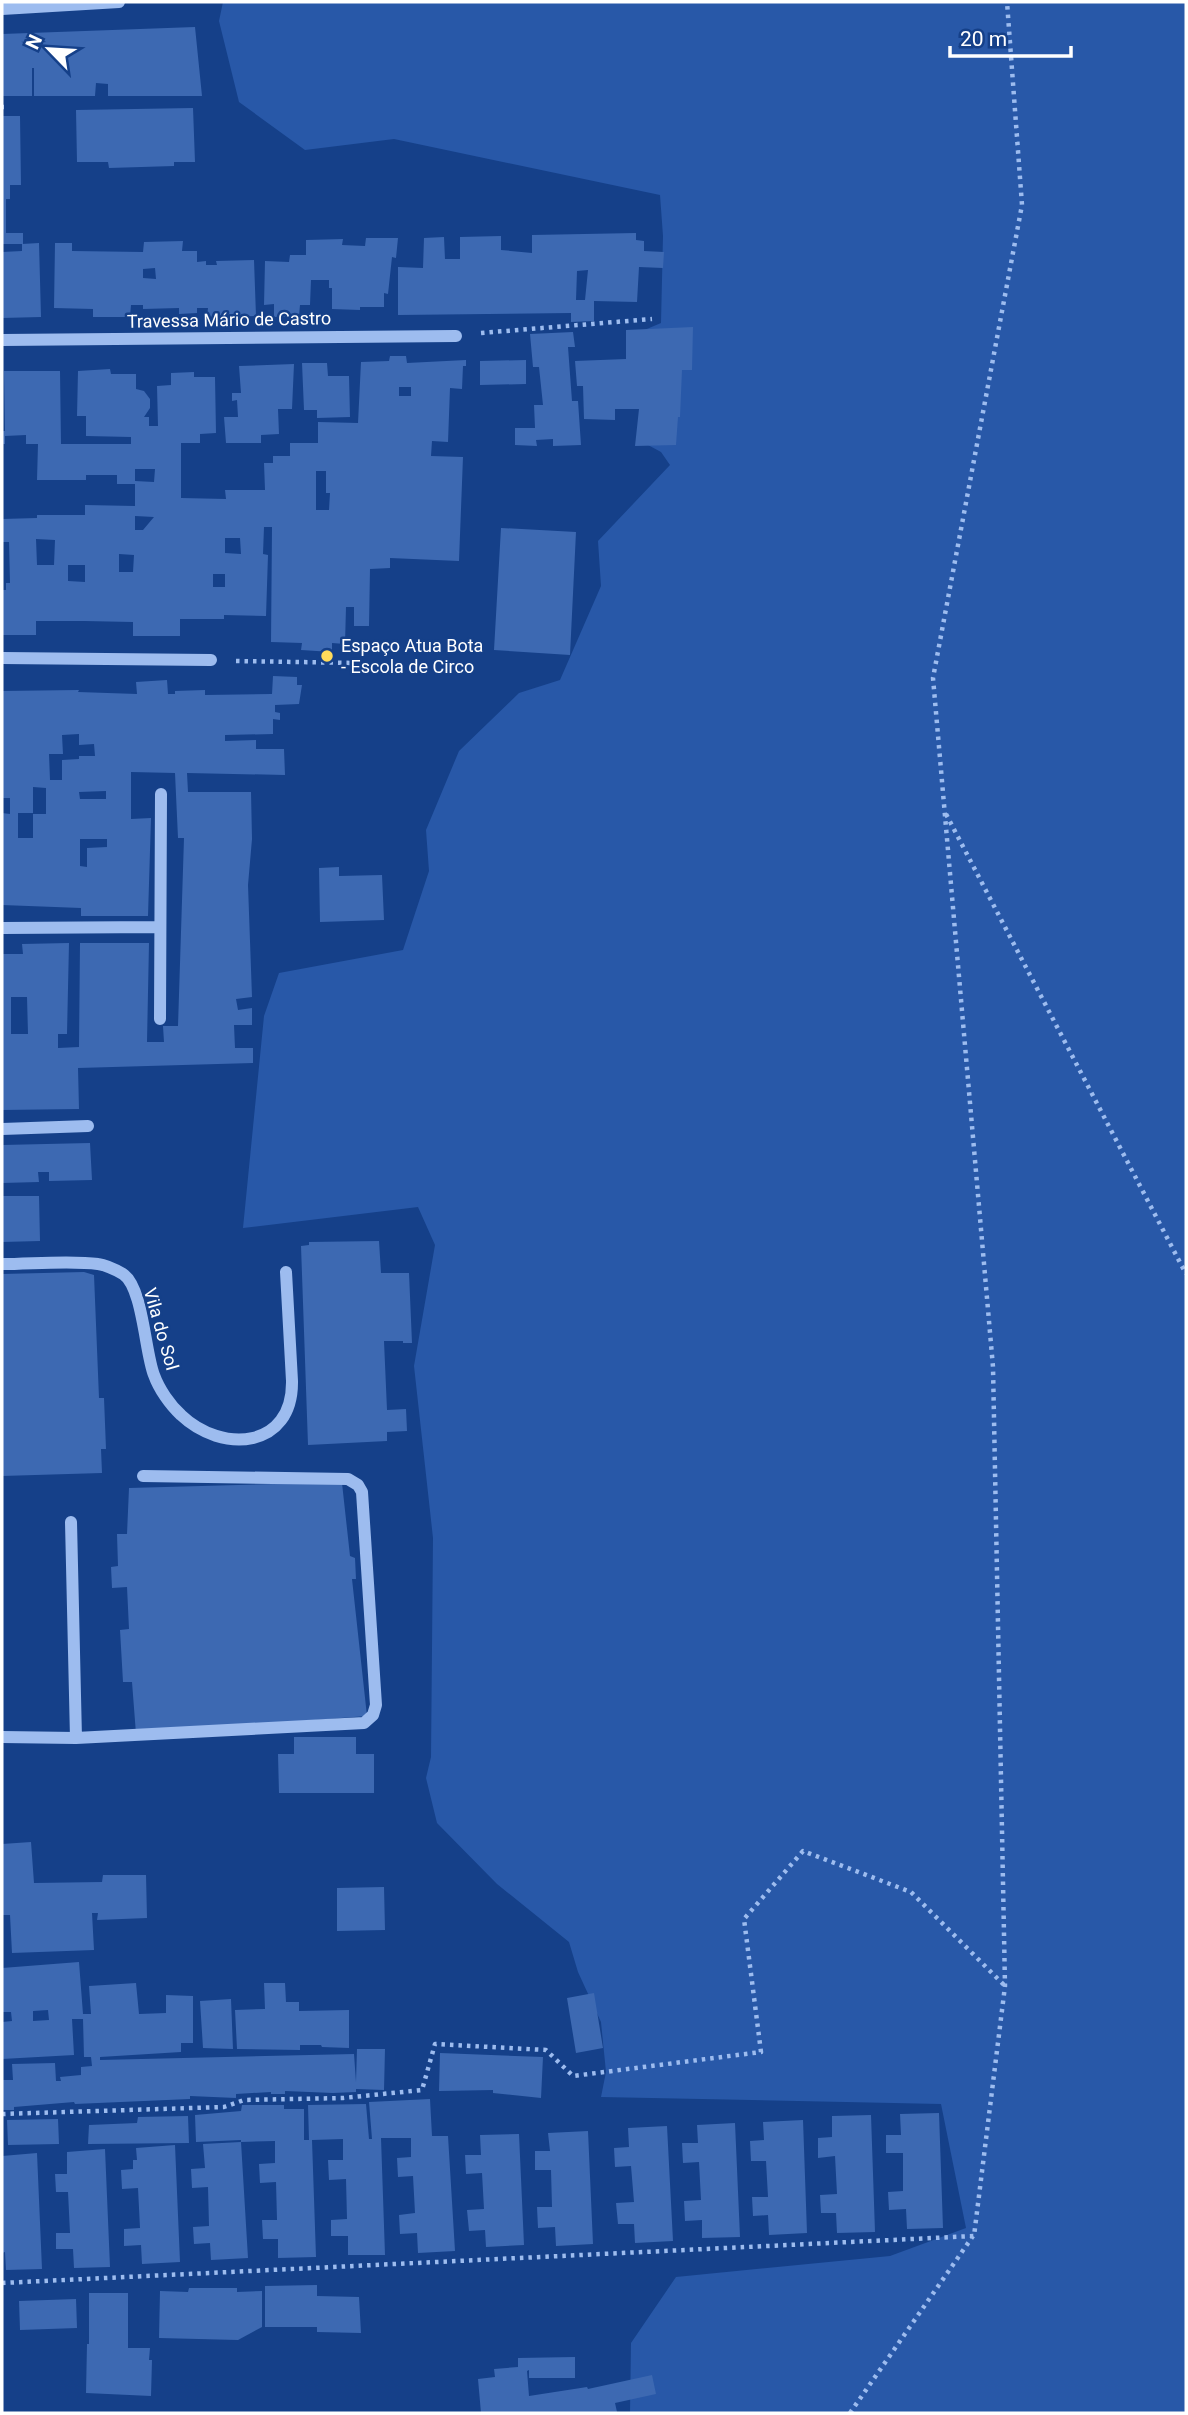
<svg xmlns="http://www.w3.org/2000/svg" width="1188" height="2415" viewBox="0 0 1188 2415" font-family="Roboto,sans-serif">
	<rect width="100%" height="100%" fill="#154089"/>
	<path fill="#2858a8" d="M223,2H1186V2413H630L631,2343L676,2277L890,2256L966,2228L941,2104L601,2097L606,2072L601,2022L578,1972L569,1942L497,1884L437,1823L426,1778L431,1757L433,1538L414,1366L435,1245L418,1207L243,1228L264,1016L279,973L403,950L429,871L426,830L459,751L519,693L560,680L601,586L598,541L670,465L661,452L648,445L642,331L661,323L663,236L660,195L394,139L305,150L239,102L219,21Z"/>
	<path fill="#3d69b2" fill-rule="evenodd" d="M195,27L202,96H108V84L96,83L95,96H34V68H32V96H2V34Z
		M193,108L195,162H174V166L109,168L108,162H77L76,110Z
		M2,116H20L21,185H10V199H6V233H23V244H2Z
		M636,233V240L644,241V251L664,252L663,268L639,267L637,302L594,301V321L571,322V313L398,315V267L423,268L424,238L444,237L445,259H460V237L501,236V250L532,253V235ZM588,270L585,300H576L577,271Z
		M366,238H398L396,258L392,257L388,294L384,293V307H360V310L332,309V288H329V280H311L310,305H300L299,316L274,317V304L264,305L265,261L289,262L290,255H306V240L343,239L342,245L365,246Z
		M183,241L182,251H197V262L206,261V265H217L216,261L254,260L256,316L207,317L208,308H197V313L179,314V308L143,309V305H131L130,317H93V309L54,308L55,243H72V251L143,252L144,242ZM155,268L156,279L143,278V269Z
		M39,243L41,317L2,318V252L22,251V244Z
		M693,327L692,370H682L680,417H678L676,445L635,446L639,409H615V420L584,419L583,386H577L575,361L626,359V330Z
		M573,332L575,347H568L572,401H578L581,445L553,446V439L536,440L537,446L515,445V428H535L534,405H543L539,367H533L530,334Z
		M390,356H406L407,363L466,360V366H463L462,389L450,388L448,442L432,441L431,456L463,457L459,561L390,558V568L370,569L369,626H354V607H346L345,644L332,643V652L301,650L302,643L271,642L272,527H264L263,554L268,555L266,616L224,615V619H180V636H133V622L84,621H36V635H2V590H6V583H10L9,542H2V519L37,518V515H85V505L135,506V484H117V475H86V480H37L38,444H26V435L5,436V444H2V431H5L4,371H60L61,444H131V437L86,436V416H77L78,371L110,369L111,374H136V389L144,391L150,399V408L144,417H149V426H158L157,386L171,385V373L194,372V377H215L216,433L200,434V443H181V498L226,499L225,490H265L264,463H273V456H290V443H318V422L358,423L361,362L389,361ZM399,387H411V396H399ZM135,469H155L154,482L135,481ZM316,471H326V493H330L329,510H316ZM135,516L154,517L143,530H135ZM225,538H240L241,554L225,553ZM36,539L55,540L54,565H37ZM119,554L134,555L133,572H119ZM68,565H85V582L68,581ZM213,574H225V587H213Z
		M526,360V384L480,385V361Z
		M302,363H327L328,376H349L350,417L317,418V410H304Z
		M294,364L292,409H278L279,434L261,435V443H226L224,417H238L237,400L232,401V393H241L239,366Z
		M501,528L576,532L570,655L494,650Z
		M273,676L297,677V685H302L299,704L275,705V712L280,713V720L273,719V734L225,735V741L256,740V749H284L285,775L187,773L188,792H251L252,839L248,885L252,997L236,999L238,1010L252,1008V1025H234L235,1048H253V1063L78,1068L79,1109L2,1110V954H23L22,944L69,943L67,1034H58V1048L79,1047L80,943H149L147,1042H164L163,1026H178L184,838H178L175,773L131,772V819L151,818L148,916H81V908L2,905V813L10,814V798H2V691L79,690L78,692L137,694L136,682L167,680L168,694H175V691L205,690V695L272,694ZM79,734V745L94,744L95,756H79V759L62,760V780H50L49,754H63L62,735ZM33,787L46,788V814H33V838H18V813H33ZM106,791V799H80L79,792ZM80,839H107V847L87,848V867L80,866ZM11,997H27L28,1034H11Z
		M339,867V876L382,875L384,920L320,922L319,868Z
		M90,1143L92,1180L49,1181V1172H38L39,1182L2,1183V1145Z
		M2,1196H39L40,1241L2,1242Z
		M379,1241L381,1273H409L412,1343H403V1341H384L387,1410L406,1409L407,1431L387,1432V1441L308,1445L301,1246L309,1245V1242Z
		M84,1272L94,1275L99,1398H104L106,1449H101L102,1473L2,1476V1274Z
		M312,1483H342L350,1556L355,1558L356,1579H352L367,1716L136,1734L132,1682H123L120,1630L129,1629L127,1587L112,1588L111,1567L118,1566L117,1534H127L129,1488Z
		M294,1737H356V1754H374V1793H279L278,1754H294Z
		M31,1842L34,1883L102,1882L103,1875H146L147,1918L97,1920L98,1913H92L94,1950L12,1953L10,1915H2V1844Z
		M384,1887L385,1930L337,1931V1888Z
		M79,1962L83,2014H91L89,1986L136,1983L139,2014L166,2013V1995L193,1996V2043H181V2052L100,2057V2060L354,2054L356,2082L357,2049H385L384,2090L356,2089V2092L333,2093L285,2091V2094H271V2092L236,2094V2098L190,2096V2099L75,2104L74,2102L14,2107V2110H2V2080H13L12,2064L55,2063L56,2081H61L60,2077L81,2075V2067L92,2066L91,2057H84L83,2019H72L74,2055L2,2059V2022L12,2021L11,2012H2V1968ZM48,2010L49,2020L33,2021V2011Z
		M264,1983H285L286,2002H299V2011L349,2010V2048L322,2047L321,2045H300V2050L237,2049L235,2010L265,2009Z
		M594,1993L603,2048L576,2053L567,1998Z
		M231,1999L233,2049L203,2048L200,2001Z
		M440,2053L543,2057L541,2098L493,2093V2090L439,2091Z
		M430,2099L432,2136H448L455,2251L418,2253L417,2233L400,2234L399,2215L415,2213L413,2176L398,2177L397,2158L411,2157V2138H381L385,2255H348V2236H331V2220L347,2219L346,2179L329,2180L328,2160H343V2139L312,2140L316,2257L278,2258V2239H263L262,2220H277L276,2182L260,2183L259,2164L275,2163V2141L241,2142L248,2258L211,2260L210,2243L194,2244L193,2227L209,2226L208,2187L192,2188L191,2169L205,2168L203,2144L241,2142V2140L196,2142L195,2115L241,2111L242,2105H284V2109H304V2140H309L308,2105L366,2104L369,2139H372L369,2102Z
		M939,2113L943,2228L907,2229L906,2209L889,2210L888,2192L903,2191V2153H886V2135H901L900,2114Z
		M871,2115L875,2232L837,2233L836,2213H821L820,2195L837,2194L835,2156L818,2158V2138L832,2137V2116Z
		M188,2116L189,2143L88,2144L89,2125L137,2123L138,2117Z
		M58,2119L59,2144L8,2145L7,2120Z
		M803,2120L807,2233L769,2235L768,2215L753,2216L752,2197H768L766,2161H751L750,2141L764,2140L763,2122Z
		M735,2123L740,2237L702,2238V2220L685,2221L684,2201L701,2200L699,2162L683,2163L682,2143H698L697,2125Z
		M667,2126L673,2241L635,2243L634,2224H618L616,2203L634,2202L631,2166L615,2167L614,2148L629,2147L628,2128Z
		M588,2131L593,2244L556,2246L555,2227L538,2228L537,2207H552L551,2170H535V2151H550L548,2133Z
		M519,2134L524,2245L486,2247L485,2230L469,2231L467,2210L484,2209L482,2173L466,2174L465,2155H481L480,2135Z
		M175,2145L180,2262L142,2264L141,2245L124,2246V2229L140,2228L138,2188L122,2189L121,2170L133,2169V2160H137L136,2148Z
		M105,2149L110,2267L74,2268L73,2249H56V2233H70L68,2192H56L55,2174H67V2152Z
		M37,2153L42,2269L6,2270L5,2252L2,2253V2156Z
		M317,2285V2296L359,2297L361,2333L317,2332V2327H265V2286Z
		M189,2288H237V2292L262,2291V2327L238,2340L159,2338L160,2291L188,2292Z
		M89,2293H128V2348H150L149,2360H152L151,2396L86,2393L87,2344H89Z
		M76,2299L77,2328L20,2330L19,2301Z
		M575,2357V2378H529V2370L527,2371L529,2396L587,2387L588,2389L652,2375L656,2394L615,2403L617,2412L613,2413H481L478,2379L495,2377L494,2369L518,2367V2358Z"/>
	<g fill="none" stroke-linecap="round" stroke-linejoin="round">
		<path stroke="#9dbcef" stroke-width="4.5" stroke-dasharray="3.5 5" stroke-linecap="butt" d="M2,107H4
			M481,333L652,319
			M236,661L357,663
			M946,814L1186,1274
			M2,2114L224,2107L244,2100L343,2098L422,2090L435,2044L546,2050L573,2076L761,2052L744,1919L803,1851L911,1892L1004,1985
			M2,2283L974,2236L1005,1986L993,1367L933,678L1022,205L1007,2
			M850,2413L973,2236"/>
		<path stroke="#9dbcef" stroke-width="12" d="M2,9L119,2
			M2,340L456,336
			M2,658L211,660
			M2,928L160,927
			M160,1019L161,794
			M2,1129L88,1126
			M2,1264C31,1264 71,1260 98,1264C106,1265 116,1270 123,1274C143,1287 145,1353 154,1375C159,1389 170,1405 181,1415C222,1454 293,1449 292,1381L286,1272
			M71,1522L76,1738
			M2,1737L76,1738L364,1723L373,1715L376,1705L362,1492L358,1485L348,1479L143,1476"/>
	</g>
	<circle fill="#ffdb5b" stroke="#154089" stroke-width="2.5" cx="327" cy="656" r="7"/>
	<g text-anchor="middle" stroke-width="5" stroke-linejoin="round" paint-order="stroke">
		<g font-size="18" fill="#fff" stroke="#154089">
			<text transform="translate(229 320) rotate(-1)" y="6">Travessa Mário de Castro</text>
			<text transform="translate(161 1329) rotate(74)" y="6">Vila do Sol</text>
		</g>
		<g font-size="18" fill="#fff" stroke="#154089" text-anchor="start">
			<text x="341" y="652">Espaço Atua Bota<tspan x="341" dy="21">- Escola de Circo</tspan></text>
		</g>
	</g>
	<rect width="1188" height="2415" fill="none" stroke="#ffffff" stroke-width="7"/>
	<g transform="translate(49 49) rotate(295)" stroke="#154089" stroke-width="5" paint-order="stroke">
	<path d="M0-5L12 26L0 18L-12 26Z" fill="#ffffff"/>
	<text y="-10" font-size="19" font-weight="bold" text-anchor="middle" fill="#ffffff">N</text>
	</g>
	<path d="M950 46v10h121v-10" fill="none" stroke="#ffffff" stroke-width="3.5"/>
	<text x="960" y="46" font-size="21" fill="#ffffff" stroke="#154089" stroke-width="5" paint-order="stroke">20 m</text>
</svg>
